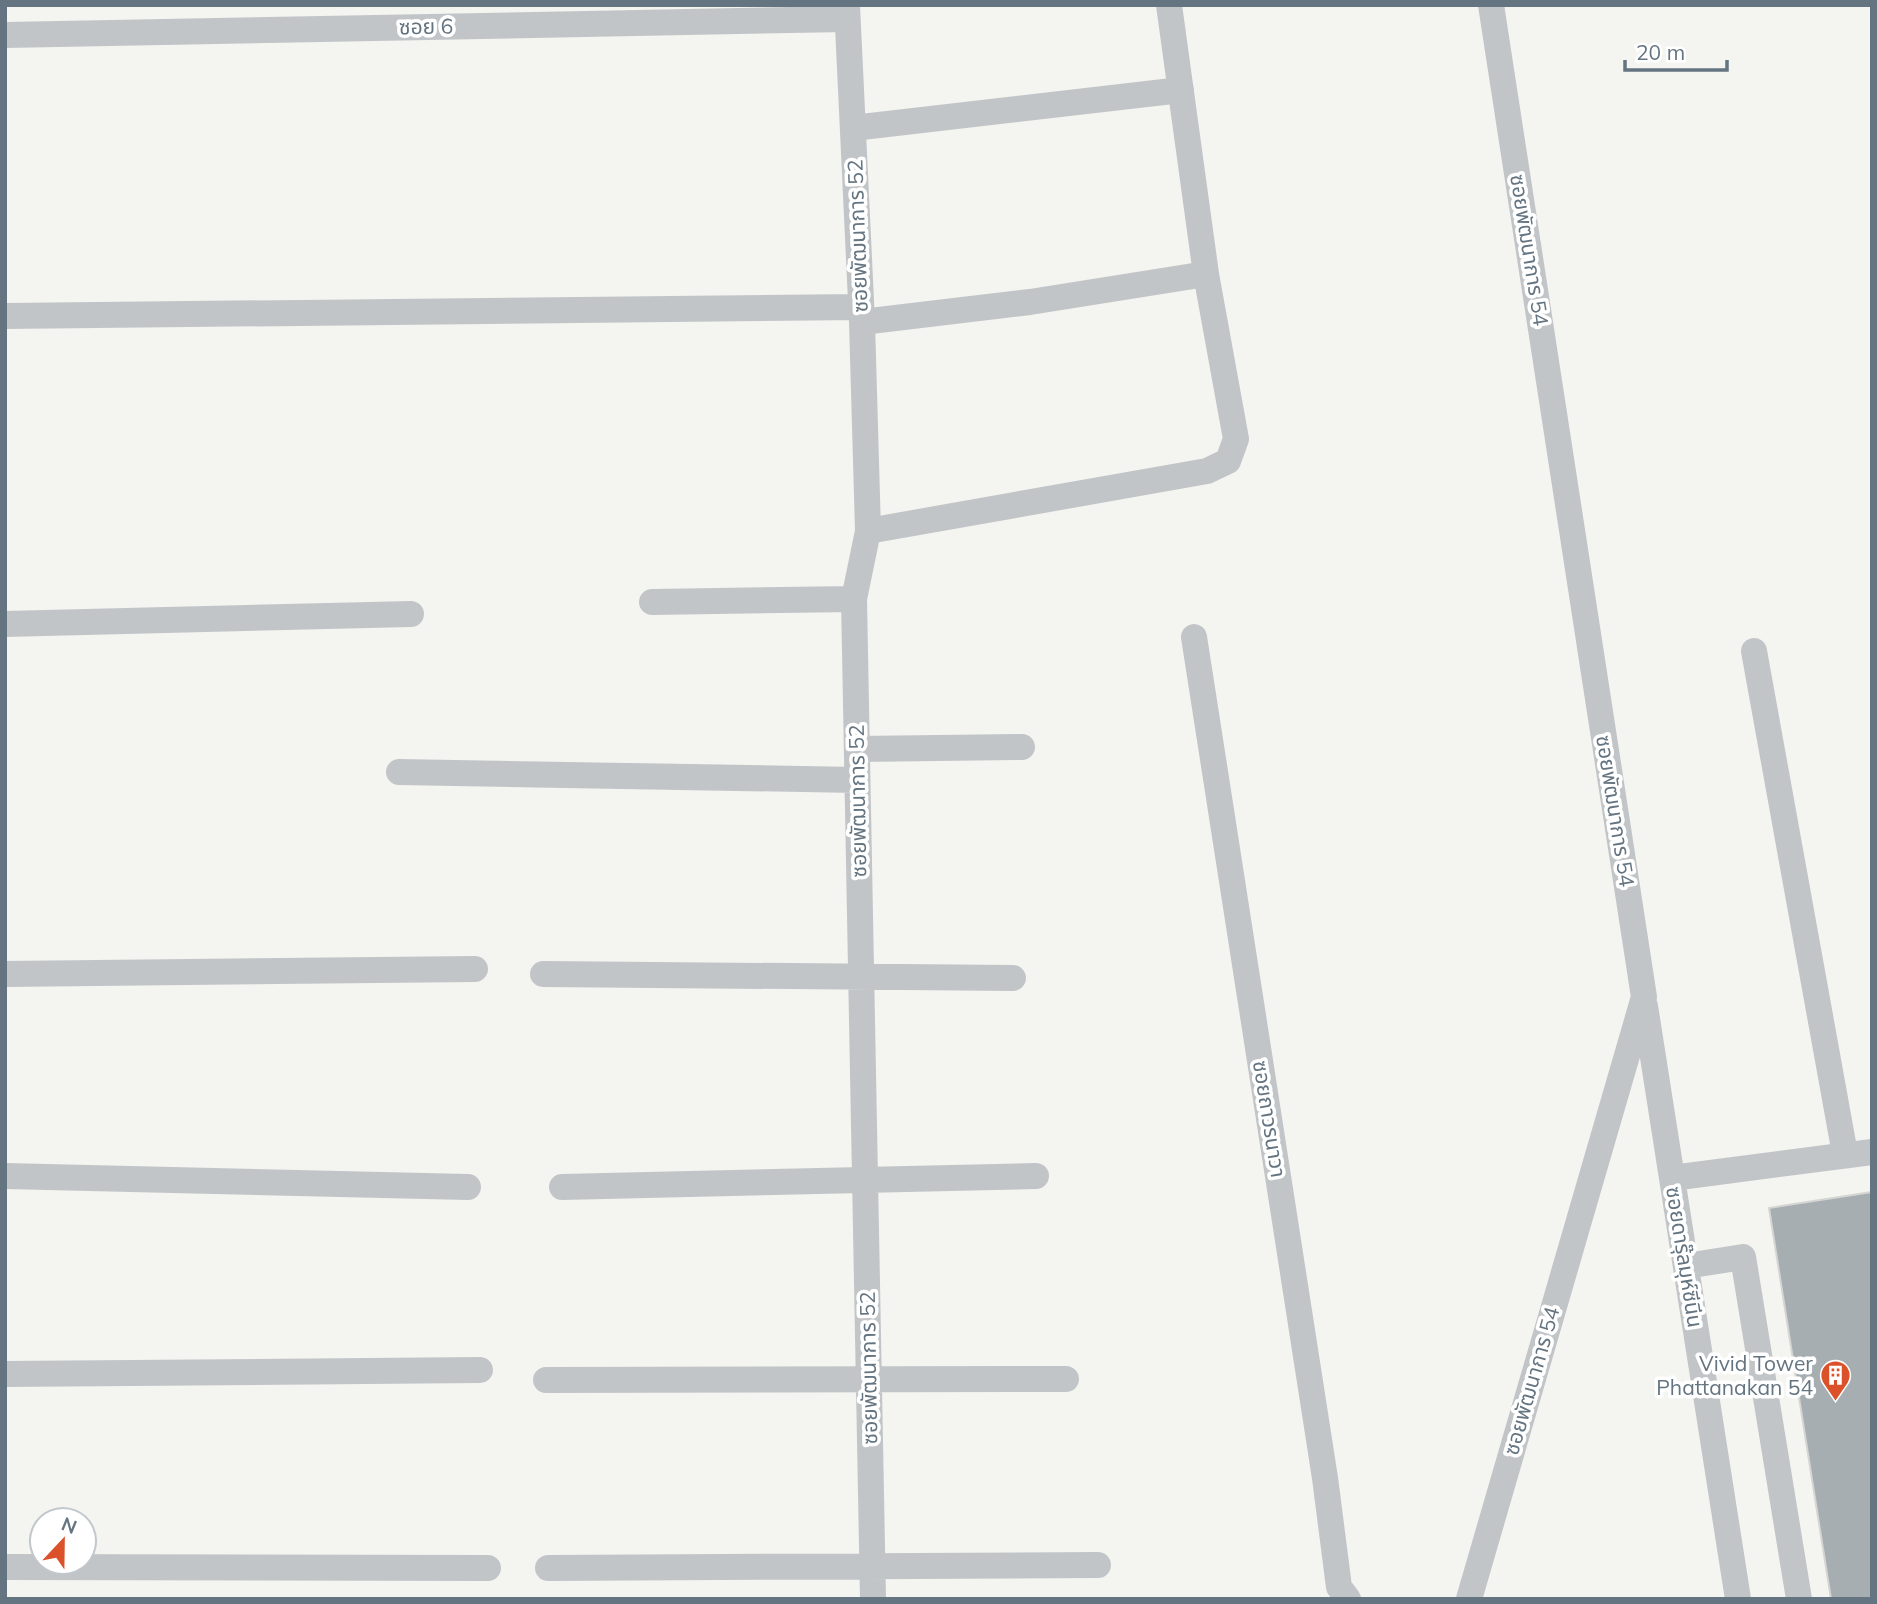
<svg xmlns="http://www.w3.org/2000/svg" width="1877" height="1604" viewBox="0 0 1877 1604" font-family="Mulish,'Noto Sans Thai',sans-serif">
	<rect width="100%" height="100%" fill="#f4f4f0"/>
	<path fill="#a6aeb2" stroke="#d5d5d3" stroke-width="2" d="M1872,1192V1599H1831L1769,1208Z"/>
	<g fill="none" stroke-linecap="round" stroke-linejoin="round">
		<path stroke="#c2c5c8" stroke-width="26" d="M847,5L862,322L868,531L854,599L873,1599
			M5,35L847,19
			M853,128L1181,90
			M5,316L860,307
			M862,322L1030,302L1206,274
			M868,531L1207,471L1228,461L1236,439L1206,274L1169,5
			M652,602L854,599
			M5,624L411,614
			M1194,637L1325,1478L1339,1587L1348,1599
			M1754,651L1845,1154
			M857,749L1022,747
			M399,772L857,780
			M5,974L475,969
			M543,974L1013,978
			M1645,1006L1738,1599
			M5,1176L468,1187
			M1672,1178L1872,1152
			M562,1187L1036,1176
			M1686,1266L1743,1257L1799,1599
			M5,1374L480,1370
			M546,1380L1066,1379
			M5,1567L488,1568
			M548,1568L1098,1565
			M1469,1599L1644,997L1491,5"/>
	</g>
	<defs>
		<symbol id="building-pin" viewBox="-11 -11 22 30"><path d="M0 17L-7.5 6A9.5 9.5 0 1 1 7.5 6Z" fill="#db5129" stroke="#fff"/><path d="M-4-6H4V6H1V3H-1V6H-4ZM-2.5-4.3h1.7v1.8h-1.7ZM.8-4.3h1.7v1.8H.8ZM-2.5-1h1.7V.8h-1.7ZM.8-1h1.7V.8H.8Z" fill="#fff"/></symbol>
	</defs>
	<g fill-rule="evenodd">
		<use href="#building-pin" x="1818" y="1358" width="35" height="47"/>
	</g>
	<g text-anchor="middle" stroke-width="7" stroke-linejoin="round" paint-order="stroke">
		<g font-size="21" fill="#647480" stroke="#fff">
			<text transform="translate(426 27) rotate(-1)" y="7">ซอย 6</text>
			<text transform="translate(858 236) rotate(-92)" y="7">ซอยพัฒนาการ 52</text>
			<text transform="translate(1529 250) rotate(81)" y="7">ซอยพัฒนาการ 54</text>
			<text transform="translate(858 801) rotate(-91)" y="7">ซอยพัฒนาการ 52</text>
			<text transform="translate(1615 811) rotate(81)" y="7">ซอยพัฒนาการ 54</text>
			<text transform="translate(1269 1119) rotate(81)" y="7">ซอยถาวรนาวา</text>
			<text transform="translate(1684 1257) rotate(81)" y="7">ซอยดารุ๊ลมุห์ซีนีน</text>
			<text transform="translate(869 1368) rotate(-91)" y="7">ซอยพัฒนาการ 52</text>
			<text transform="translate(1532 1381) rotate(-74)" y="7">ซอยพัฒนาการ 54</text>
		</g>
		<g font-size="21" fill="#647480" stroke="#fff" text-anchor="end">
			<text x="1813" y="1371">Vivid Tower<tspan x="1813" dy="24">Phattanakan 54</tspan></text>
		</g>
	</g>
	<rect width="1877" height="1604" fill="none" stroke="#647480" stroke-width="14"/>
	<g transform="translate(63 1541) rotate(22)"><circle r="33" fill="#ffffff" stroke="#c1c7cc" stroke-width="2"/>
	<path d="M0-5L12 26L0 18L-12 26Z" fill="#db5129"/>
	<text y="-10" font-size="19" font-weight="bold" text-anchor="middle" fill="#647480">N</text>
	</g>
	<path d="M1625 60v10h102v-10" fill="none" stroke="#647480" stroke-width="3.5"/>
	<text x="1636" y="60" font-size="21" fill="#647480" stroke="#ffffff" stroke-width="5" paint-order="stroke">20 m</text>
</svg>
